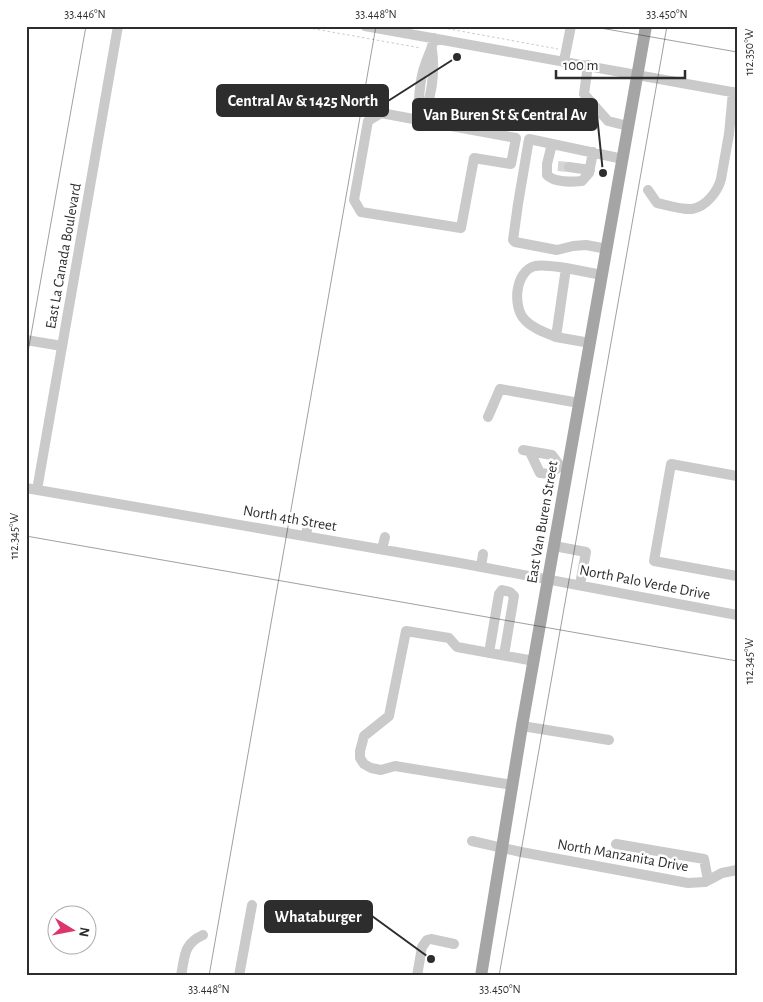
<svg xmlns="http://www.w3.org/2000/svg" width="763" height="1002" viewBox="0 0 763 1002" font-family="'Alegreya Sans',sans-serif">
	<rect width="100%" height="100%" fill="#fff"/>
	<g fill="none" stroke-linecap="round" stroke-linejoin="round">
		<path stroke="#d5d5d5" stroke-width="10" stroke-dasharray="10 5" stroke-linecap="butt" d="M558,166L569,167"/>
		<path stroke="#cacaca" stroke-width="1" stroke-dasharray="2.5 2.5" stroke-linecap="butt" d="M298,26L421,48
			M433,26L558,49"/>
		<path stroke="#cacaca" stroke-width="10" d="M365,26L737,93
			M432,50C435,71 432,103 420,120C417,107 420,78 425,65C428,55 432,50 434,38
			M564,61L571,26
			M588,65L584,94L608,121L628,126
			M381,113L516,138L511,164L474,158L461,228L361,212L354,200L368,121Z
			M552,144L547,164V175C555,183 571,182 582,181L589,173L593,152
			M569,167L590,170
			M648,190L657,203C667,205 682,210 692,209C706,207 718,191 721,179L729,134L733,92
			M607,249L586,245L573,246L557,250L515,242L513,240L518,204L529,139L623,159
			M556,337C546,333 532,328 525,320C512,307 515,271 535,266C544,264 557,267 566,268
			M26,340L62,346
			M590,343L556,337L566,268L602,275
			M488,417L500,389L579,403
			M523,450L552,455L560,466L550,474L540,473L530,452
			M737,476L671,464L654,561L737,576
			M26,488L460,563L737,615
			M37,490L118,26
			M306,536L308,524
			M554,546L586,552L580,585
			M382,549L385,537
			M481,567L483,554
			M489,653L499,594L502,590L510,592L514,596L504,655
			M522,726L609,740
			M512,785L395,766L381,770L371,768L364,764L360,758V751L364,736L389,716L406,631L449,638L457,647L534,661
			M472,841L521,852L688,883L705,882L722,873L737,870
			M616,844L704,859L708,880
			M181,976C185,956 183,944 203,935
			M239,976L252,905
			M417,976L422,947L427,940L431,939L454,944"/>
		<path stroke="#a5a5a5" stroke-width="12" d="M481,976L522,726L646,26"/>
	</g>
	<path fill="none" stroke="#2d2d2d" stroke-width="1" stroke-opacity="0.45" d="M589,26L737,52M26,363L86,26M26,536L737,661M209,976L376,26M499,976L667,26"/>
	<g text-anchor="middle" stroke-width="5" stroke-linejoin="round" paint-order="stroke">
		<g font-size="15" fill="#2d2d2d" stroke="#fff">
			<text transform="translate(63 256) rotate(-80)" y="5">East La Canada Boulevard</text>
			<text transform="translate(290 518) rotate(10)" y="5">North 4th Street</text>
			<text transform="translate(542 522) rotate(-80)" y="5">East Van Buren Street</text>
			<text transform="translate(645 582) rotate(11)" y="5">North Palo Verde Drive</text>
			<text transform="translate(623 855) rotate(10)" y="5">North Manzanita Drive</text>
		</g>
	</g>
	<path fill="none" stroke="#2d2d2d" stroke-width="2" d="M457 57L388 101M603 173L597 115M431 959L372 916"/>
	<g fill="#2d2d2d" stroke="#fff" stroke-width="2">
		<circle cx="457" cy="57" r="5"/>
		<circle cx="603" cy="173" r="5"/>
		<circle cx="431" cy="959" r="5"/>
	</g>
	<g fill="#2d2d2d" stroke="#2d2d2d" stroke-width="2">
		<rect x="217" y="85" width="171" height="31" rx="5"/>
		<rect x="413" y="99" width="184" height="31" rx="5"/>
		<rect x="265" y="901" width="107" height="31" rx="5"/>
	</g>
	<g font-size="16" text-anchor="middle" font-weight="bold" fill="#fff">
		<text x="303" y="106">Central Av &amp; 1425 North</text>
		<text x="505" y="120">Van Buren St &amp; Central Av</text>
		<text x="318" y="922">Whataburger</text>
	</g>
	<rect width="763" height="1002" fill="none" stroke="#ffffff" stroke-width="55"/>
	<g transform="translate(72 930) rotate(100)"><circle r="24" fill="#ffffff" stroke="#ababab"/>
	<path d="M0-4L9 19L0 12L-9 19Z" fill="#dd3569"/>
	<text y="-8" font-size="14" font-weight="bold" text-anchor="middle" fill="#2d2d2d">N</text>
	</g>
	<path d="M556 70v8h129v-8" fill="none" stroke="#2d2d2d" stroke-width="2.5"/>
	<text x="563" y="70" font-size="15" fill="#2d2d2d" stroke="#ffffff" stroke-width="4" paint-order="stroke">100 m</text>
	<rect x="28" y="28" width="708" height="946" fill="none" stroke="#2d2d2d" stroke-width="2"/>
	<g font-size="12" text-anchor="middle" fill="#2d2d2d">
		<text x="85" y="18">33.446°N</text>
		<text x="376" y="18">33.448°N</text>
		<text x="667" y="18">33.450°N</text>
		<text transform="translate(749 52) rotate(-90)" y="4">112.350°W</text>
		<text transform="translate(14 536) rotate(-90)" y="4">112.345°W</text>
		<text transform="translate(749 661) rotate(-90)" y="4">112.345°W</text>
		<text x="209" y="993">33.448°N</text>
		<text x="500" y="993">33.450°N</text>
	</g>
</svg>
